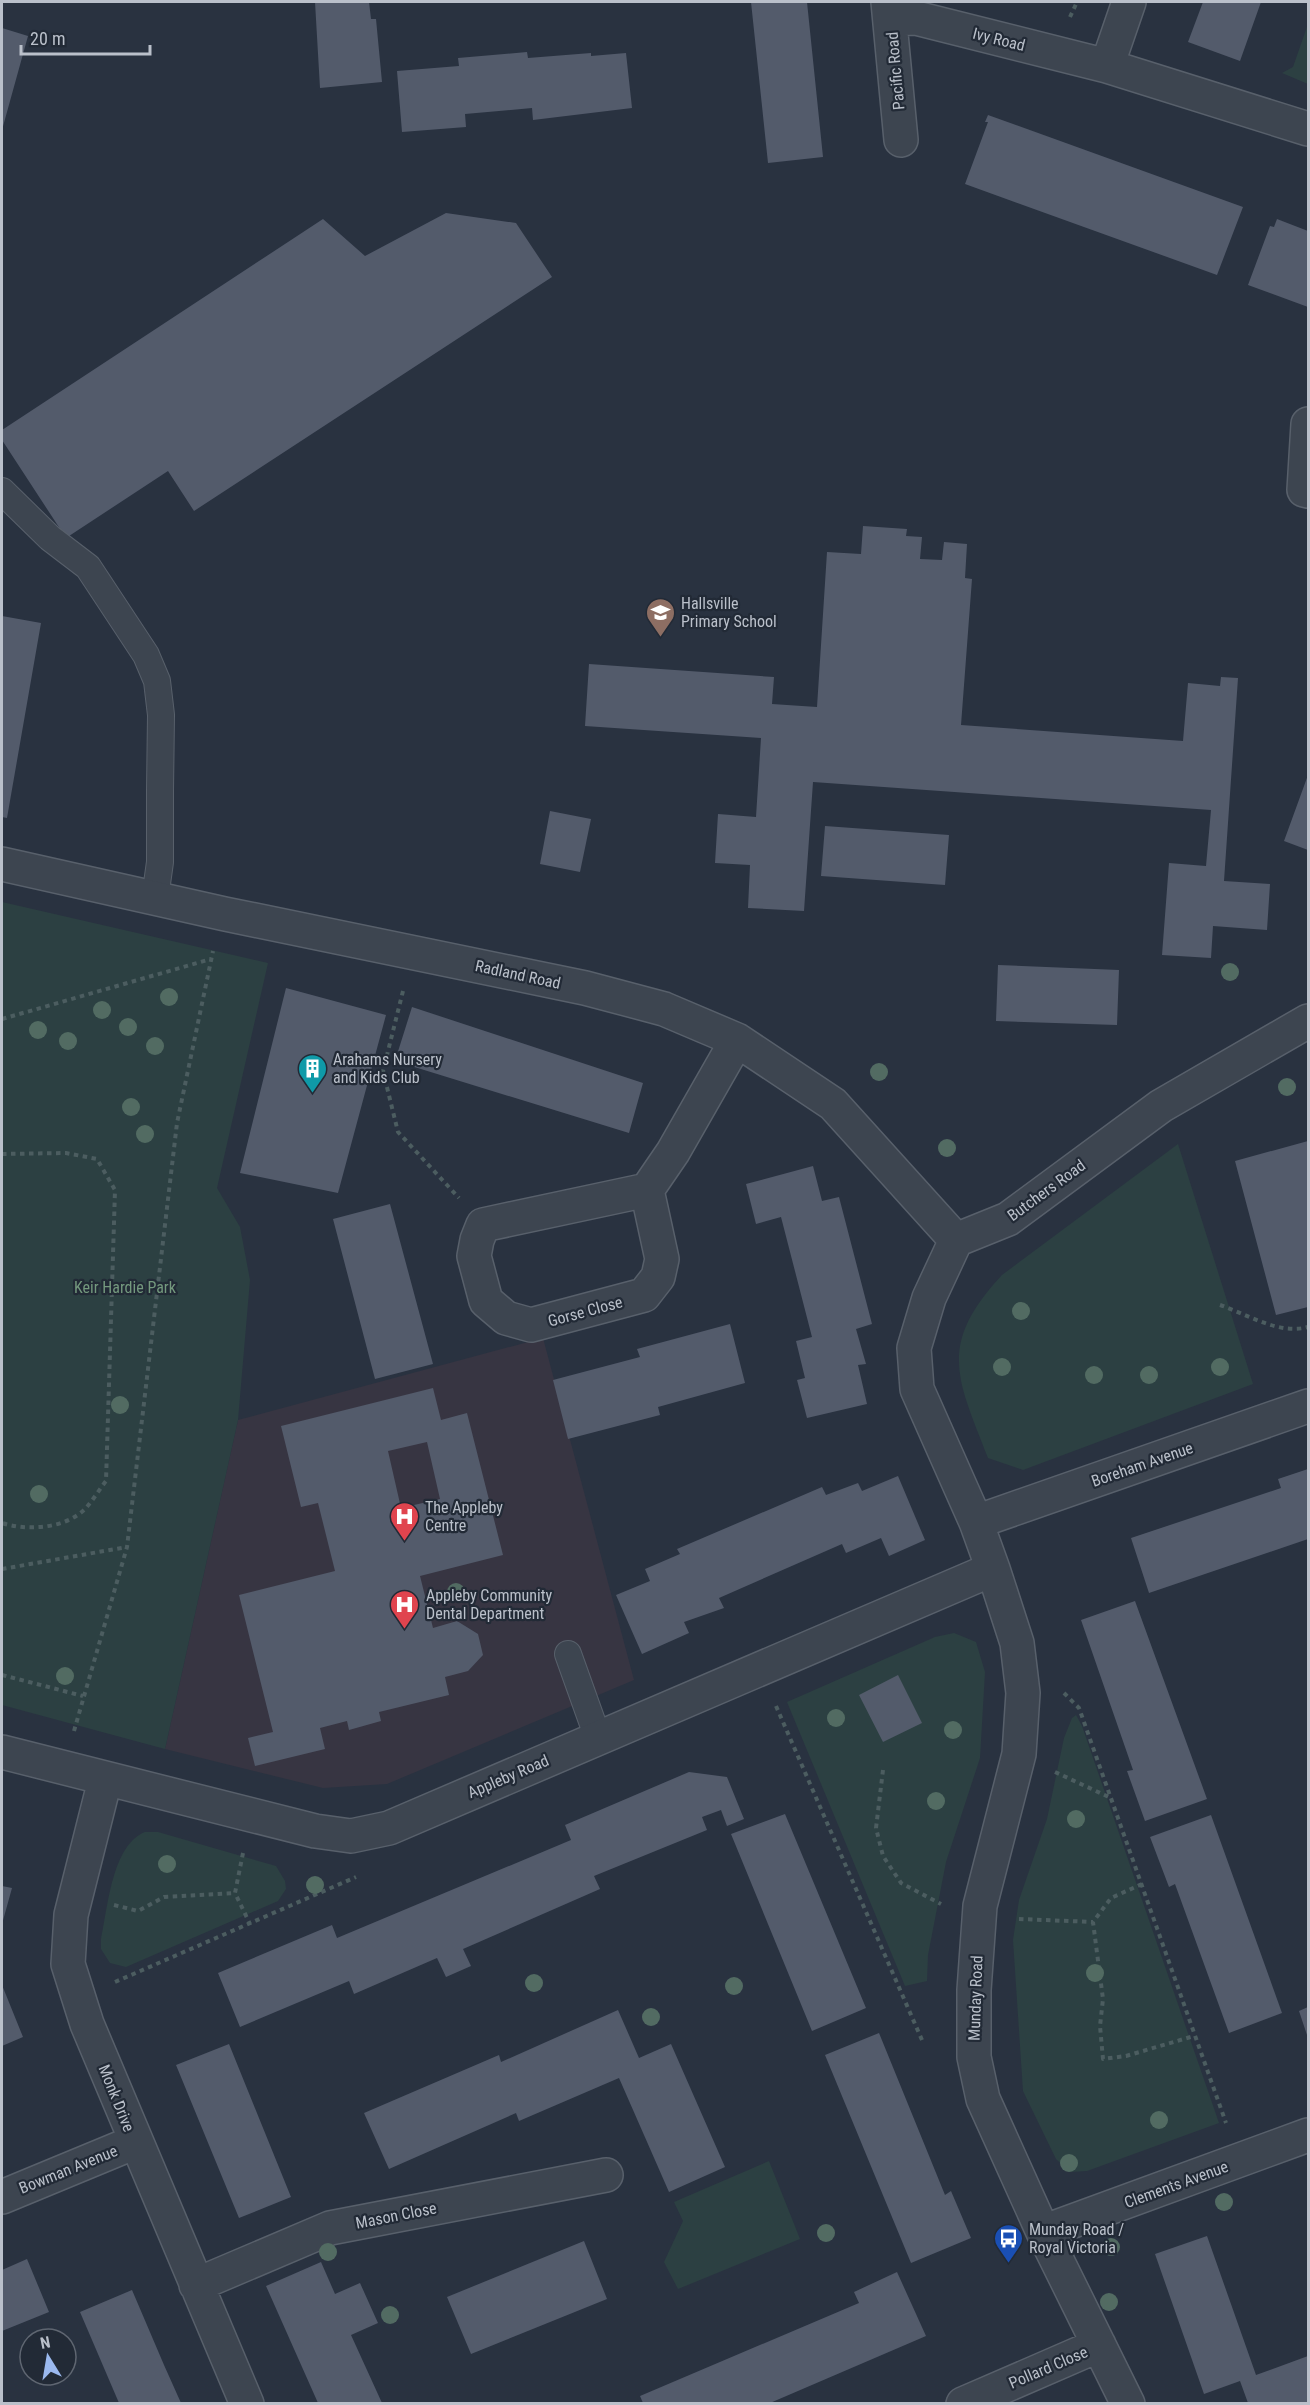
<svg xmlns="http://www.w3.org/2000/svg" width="1310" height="2405" viewBox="0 0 1310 2405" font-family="'Roboto Condensed',sans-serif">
	<rect width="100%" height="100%" fill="#293240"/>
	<path fill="#373542" d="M543,1338L634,1680L387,1784L323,1788L165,1749L238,1420Z"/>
	<path fill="#2c4042" d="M1308,24V84L1282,73L1293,67Z
		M2,902L268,963L217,1188L240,1227L250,1280L238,1420L165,1749L2,1705Z
		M1178,1144L1253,1384L1023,1470L988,1458C957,1378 937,1345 1002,1275Z
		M954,1633L976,1642L985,1672L980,1758L946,1862L928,1955L927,1981L905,1986L787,1702L935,1637Z
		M1076,1715L1082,1726L1219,2123L1087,2171L1070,2172L1056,2159L1023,2091L1013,1940L1019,1900L1047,1819L1064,1738L1072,1718Z
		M145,1832H158L276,1866L285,1881L286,1889L278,1901L126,1967L110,1963L101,1949V1939C108,1907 112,1845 145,1832Z
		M769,2161L800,2239L678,2289L664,2262L683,2221L674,2202Z"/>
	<path fill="#535b6b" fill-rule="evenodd" d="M315,2H369L371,19H376L382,82L320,88Z
		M751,2H807L823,157L768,163Z
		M1203,2H1261L1240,61L1188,42Z
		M2,28L28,36L2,130Z
		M527,52L528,58L591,53V56L626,53L632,108L533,120L532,108L499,111L465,114L466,127L402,132L397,71L459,66L458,58Z
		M988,115L1243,207L1217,275L965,184L988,122H985Z
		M446,213L516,223L552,277L194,511L168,471L66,538L2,440V430L323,219L365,256Z
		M1277,219L1308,231V307L1248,285L1270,226L1274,227Z
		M863,526L907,529L906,536L922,537L920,559L942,560L944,542L967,544L965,578L972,579L961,725L1183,741L1188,683L1220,686L1221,677L1238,678L1224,881L1270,884L1267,930L1213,926L1211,958L1162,955L1169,863L1206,866L1211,810L813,782L804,911L748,908L750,865L715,863L718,814L756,817L761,738L585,726L589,664L774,677L772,704L817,707L827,552L861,554Z
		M2,616L41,623L7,818L2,817Z
		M1308,775V850L1284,841Z
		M550,811L591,819L580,872L540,864Z
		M825,826L949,835L945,885L821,876Z
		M998,965L1119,970L1117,1025L996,1021Z
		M286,988L386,1015L338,1193L240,1173Z
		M412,1007L643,1083L629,1133L395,1061Z
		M1308,1141V1307L1276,1315L1235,1161Z
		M813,1166L822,1201L839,1197L872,1324L856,1329L866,1364L858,1365L867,1404L807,1418L797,1380L805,1378L796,1341L812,1337L781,1217L756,1224L746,1184Z
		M390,1204L433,1364L375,1379L333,1219Z
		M730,1324L745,1383L658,1407L660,1415L568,1439L553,1380L640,1357L637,1349Z
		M433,1388L441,1420L467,1413L503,1555L420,1576L433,1628L457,1621L478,1634L483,1655L468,1671L445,1677L449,1695L379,1712L381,1721L349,1730L347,1721L320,1728L325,1749L255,1766L248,1738L273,1732L239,1595L335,1571L318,1503L301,1507L281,1426ZM427,1442L440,1499L401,1508L388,1451Z
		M1308,1469V1539L1149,1593L1131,1538L1281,1488L1278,1479Z
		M898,1476L925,1540L889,1556L881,1538L846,1553L842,1544L719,1598L724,1608L684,1622L689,1633L642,1654L616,1595L650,1581L645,1569L680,1554L677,1549L822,1487L826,1495L858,1483L862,1491Z
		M1135,1601L1207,1799L1145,1821L1127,1771L1133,1770L1081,1620Z
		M898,1675L922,1723L883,1742L859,1695Z
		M689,1772L727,1777L744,1819L727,1826L721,1810L702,1817L707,1830L594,1876L600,1889L463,1949L471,1966L446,1977L437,1958L354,1994L349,1981L240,2027L218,1973L332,1925L337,1938L571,1840L565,1825Z
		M785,1814L866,2008L812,2031L731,1834Z
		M1211,1815L1282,2013L1229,2033L1175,1884L1169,1887L1150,1837Z
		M2,1886L12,1888L2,1924Z
		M2,1985L23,2037L2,2046Z
		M1308,2007V2038L1299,2011Z
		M618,2010L639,2058L671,2044L725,2167L669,2192L619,2078L519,2121L516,2113L389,2169L364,2113L499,2055L501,2062Z
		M879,2033L945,2195L951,2191L971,2238L911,2263L825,2055Z
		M229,2044L291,2197L239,2218L176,2065Z
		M1207,2236L1256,2375L1308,2356V2403H1248L1240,2381L1204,2394L1155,2254Z
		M584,2241L607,2299L471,2354L447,2297Z
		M27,2259L49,2312L2,2331V2270Z
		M321,2262L335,2294L360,2283L378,2323L351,2335L382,2403H318L266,2286Z
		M897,2272L926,2336L770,2403H643L640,2396L859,2303L854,2292Z
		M132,2290L164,2365L181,2403H119L80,2312Z"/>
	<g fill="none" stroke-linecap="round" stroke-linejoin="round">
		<defs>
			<path id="lane" d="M2,491L50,538L88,567L146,655L157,681L161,715L160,791V862L155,898
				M568,1654L598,1738"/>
			<path id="street" d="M888,2L901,140
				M890,19L916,18L1107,66L1308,129
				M1107,66L1129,2
				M1308,424L1304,490L1308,491
				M2,864L225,914L585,988L664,1009L737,1040L833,1104L956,1240
				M647,1190L662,1259L658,1277L644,1295L531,1325L506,1318L486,1301L474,1256L477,1240L483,1225L647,1190L673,1152L737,1040
				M976,1522L1308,1406
				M2,1752L315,1831L351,1836L389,1828L993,1569
				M105,1780L71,1915L68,1964L87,2024L247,2404
				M2,2197L135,2142
				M1043,2232L1308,2135
				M196,2285L330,2228L606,2175
				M963,2404L1099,2345
				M1128,2404L1043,2232L983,2099L974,2057V1990L980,1906L1019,1754L1023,1693L1017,1643L993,1569L976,1522L917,1389L914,1348L929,1298L956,1240L1008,1219L1161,1106L1308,1021"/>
		</defs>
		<use href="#lane" stroke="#58606b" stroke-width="28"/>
		<use href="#street" stroke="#58606b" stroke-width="36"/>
		<path stroke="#4c5d60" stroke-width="4" stroke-dasharray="4.5 4.5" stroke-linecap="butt" d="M1070,17L1077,2
			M403,991L383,1071L398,1132L459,1198
			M2,1019L211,959
			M2,1154L66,1153L97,1159L115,1190L106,1481C99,1490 93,1500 86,1508C66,1529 27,1531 2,1523
			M1220,1305C1249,1315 1279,1335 1308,1327
			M2,1569L127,1547
			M2,1675L83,1696
			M1064,1693L1079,1708L1226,2123
			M776,1706L922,2040
			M74,1731L127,1547L177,1123L213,951
			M883,1770L876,1828L883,1856L901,1883L941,1904
			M1055,1772L1111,1798
			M243,1853L235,1893L250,1924
			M1142,1884L1111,1898L1093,1922L1103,1999L1100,2026L1103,2059L1126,2056L1194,2036
			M114,1905L138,1911L164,1897L235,1893
			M1019,1919L1093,1922
			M115,1982L356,1877"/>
		<use href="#lane" stroke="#3d4550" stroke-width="26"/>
		<use href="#street" stroke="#3d4550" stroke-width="33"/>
	</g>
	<g fill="#526b62">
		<circle cx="1230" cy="972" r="9"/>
		<circle cx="169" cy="997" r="9"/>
		<circle cx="102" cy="1010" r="9"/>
		<circle cx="128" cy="1027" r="9"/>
		<circle cx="38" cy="1030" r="9"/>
		<circle cx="68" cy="1041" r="9"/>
		<circle cx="155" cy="1046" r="9"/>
		<circle cx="879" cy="1072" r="9"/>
		<circle cx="1287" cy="1087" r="9"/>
		<circle cx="131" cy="1107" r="9"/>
		<circle cx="145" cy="1134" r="9"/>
		<circle cx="947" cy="1148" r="9"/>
		<circle cx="1021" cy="1311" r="9"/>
		<circle cx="1002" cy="1367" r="9"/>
		<circle cx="1220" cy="1367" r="9"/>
		<circle cx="1094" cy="1375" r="9"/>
		<circle cx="1149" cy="1375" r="9"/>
		<circle cx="120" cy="1405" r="9"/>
		<circle cx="39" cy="1494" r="9"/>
		<circle cx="456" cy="1592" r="9"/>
		<circle cx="65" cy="1676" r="9"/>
		<circle cx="836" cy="1718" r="9"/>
		<circle cx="953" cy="1730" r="9"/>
		<circle cx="936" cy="1801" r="9"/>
		<circle cx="1076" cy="1819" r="9"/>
		<circle cx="167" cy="1864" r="9"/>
		<circle cx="315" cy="1885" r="9"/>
		<circle cx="1095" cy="1973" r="9"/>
		<circle cx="534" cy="1983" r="9"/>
		<circle cx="734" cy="1986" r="9"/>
		<circle cx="651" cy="2017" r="9"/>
		<circle cx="1159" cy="2120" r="9"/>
		<circle cx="1069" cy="2163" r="9"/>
		<circle cx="1224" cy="2202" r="9"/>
		<circle cx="826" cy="2233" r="9"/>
		<circle cx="1111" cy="2247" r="9"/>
		<circle cx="328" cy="2252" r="9"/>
		<circle cx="1109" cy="2302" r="9"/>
		<circle cx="390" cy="2315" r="9"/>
	</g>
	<defs>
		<symbol id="school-pin" viewBox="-11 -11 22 30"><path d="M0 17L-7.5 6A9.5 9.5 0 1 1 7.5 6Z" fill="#8d6e63" stroke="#222a36"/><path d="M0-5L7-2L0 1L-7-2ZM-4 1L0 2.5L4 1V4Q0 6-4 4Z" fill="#fff"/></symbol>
		<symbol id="building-pin" viewBox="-11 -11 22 30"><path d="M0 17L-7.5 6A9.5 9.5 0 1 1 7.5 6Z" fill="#0f9aa8" stroke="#222a36"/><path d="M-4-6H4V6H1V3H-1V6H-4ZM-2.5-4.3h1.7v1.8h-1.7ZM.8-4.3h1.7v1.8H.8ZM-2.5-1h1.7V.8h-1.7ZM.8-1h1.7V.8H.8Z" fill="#fff"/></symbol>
		<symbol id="hospital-pin" viewBox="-11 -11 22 30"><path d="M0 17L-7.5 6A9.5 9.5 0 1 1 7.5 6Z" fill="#e0444e" stroke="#222a36"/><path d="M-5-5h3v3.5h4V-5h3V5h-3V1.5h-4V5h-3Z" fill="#fff"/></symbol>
		<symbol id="bus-pin" viewBox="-11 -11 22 30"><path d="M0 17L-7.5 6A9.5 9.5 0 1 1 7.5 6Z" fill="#1a4fb4" stroke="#222a36"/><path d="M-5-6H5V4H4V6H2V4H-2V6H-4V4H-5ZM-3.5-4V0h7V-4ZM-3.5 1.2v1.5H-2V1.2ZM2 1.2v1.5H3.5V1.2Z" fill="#fff"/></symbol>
	</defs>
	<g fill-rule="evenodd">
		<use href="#school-pin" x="644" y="596" width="33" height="45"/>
		<use href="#building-pin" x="296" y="1052" width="33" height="45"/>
		<use href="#hospital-pin" x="388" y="1500" width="33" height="45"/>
		<use href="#hospital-pin" x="388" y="1588" width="33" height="45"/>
		<use href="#bus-pin" x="992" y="2222" width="33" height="45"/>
	</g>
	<g text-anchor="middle" stroke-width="4.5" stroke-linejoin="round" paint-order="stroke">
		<g font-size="16" fill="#bac0ca" stroke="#222a36">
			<text transform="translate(999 39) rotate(14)" y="6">Ivy Road</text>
			<text transform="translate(895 71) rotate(-95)" y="6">Pacific Road</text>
			<text transform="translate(518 974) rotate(12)" y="6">Radland Road</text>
			<text transform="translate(1046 1190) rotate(-36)" y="6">Butchers Road</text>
			<text transform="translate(585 1311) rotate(-15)" y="6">Gorse Close</text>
			<text transform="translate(1142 1464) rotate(-19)" y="6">Boreham Avenue</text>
			<text transform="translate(508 1776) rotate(-23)" y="6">Appleby Road</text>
			<text transform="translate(975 1998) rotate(-88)" y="6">Munday Road</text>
			<text transform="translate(117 2098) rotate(68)" y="6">Monk Drive</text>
			<text transform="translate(68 2169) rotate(-22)" y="6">Bowman Avenue</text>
			<text transform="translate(1176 2184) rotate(-20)" y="6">Clements Avenue</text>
			<text transform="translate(396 2215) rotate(-11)" y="6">Mason Close</text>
			<text transform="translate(1048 2367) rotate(-23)" y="6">Pollard Close</text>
		</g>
		<g font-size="16" fill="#bac0ca" stroke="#222a36" text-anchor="start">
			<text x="681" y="609">Hallsville<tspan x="681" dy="18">Primary School</tspan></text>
			<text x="333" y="1065">Arahams Nursery<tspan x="333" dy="18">and Kids Club</tspan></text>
			<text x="425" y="1513">The Appleby<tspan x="425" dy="18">Centre</tspan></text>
			<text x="426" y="1601">Appleby Community<tspan x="426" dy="18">Dental Department</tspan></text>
			<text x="1029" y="2235">Munday Road /<tspan x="1029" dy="18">Royal Victoria</tspan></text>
		</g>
		<g font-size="16" fill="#74997e" stroke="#222a36">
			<text x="125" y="1293">Keir Hardie Park</text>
		</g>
	</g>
	<rect width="1310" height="2405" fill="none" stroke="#bac0ca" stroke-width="6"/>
	<g transform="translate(48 2357) rotate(349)"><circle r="28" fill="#222a36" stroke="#5f6671" stroke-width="1.5"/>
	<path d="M0-4.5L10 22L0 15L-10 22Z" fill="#9bb9ef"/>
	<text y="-9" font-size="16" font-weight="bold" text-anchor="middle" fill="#bac0ca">N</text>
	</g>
	<path d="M21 45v9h129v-9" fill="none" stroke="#bac0ca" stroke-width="3"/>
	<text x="30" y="45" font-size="18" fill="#bac0ca" stroke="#222a36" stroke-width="4.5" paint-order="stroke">20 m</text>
</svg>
